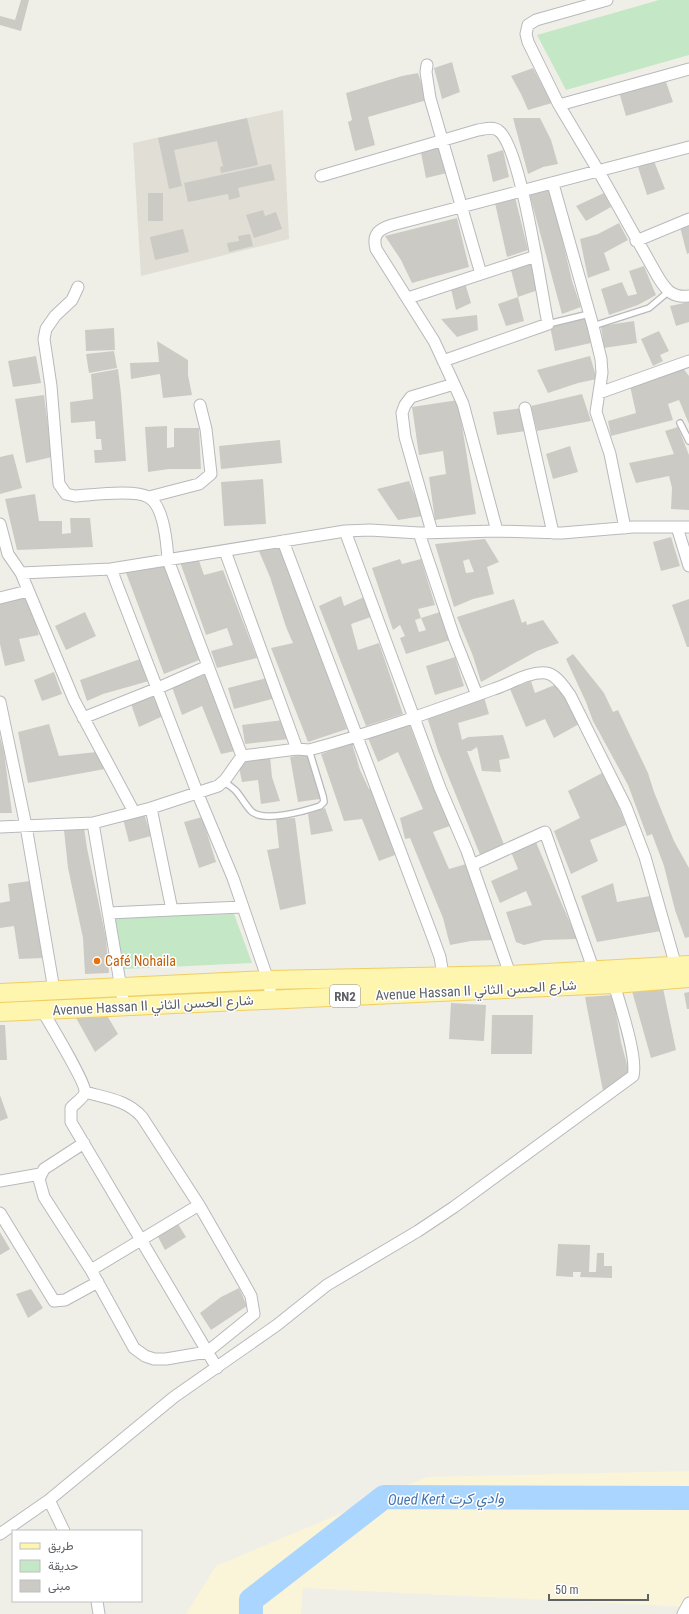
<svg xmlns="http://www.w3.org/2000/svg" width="689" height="1614" viewBox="0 0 689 1614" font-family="'Roboto Condensed',Vazirmatn,sans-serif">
	<rect width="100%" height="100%" fill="#f0efe7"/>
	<path fill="#e0ded5" d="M283,110L289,239L141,276L133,143Z"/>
	<path fill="#c4e7c6" d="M659,0H689V55L566,90L537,35Z
		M234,914L252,963L124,969L113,917Z"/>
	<path fill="#faf4d8" d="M689,1471V1607L303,1588L301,1614H186L216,1566L427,1477Z"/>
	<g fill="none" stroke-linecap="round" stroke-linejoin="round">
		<path stroke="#aad5fe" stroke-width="24" d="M251,1614V1600L384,1497L689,1498"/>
	</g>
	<path fill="#cccac4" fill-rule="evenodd" d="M21,0H29L21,31L0,25V16L15,20Z
		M452,62L460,92L442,99L434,68Z
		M533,68L552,103L528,110L521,94L511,76Z
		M418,73L427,100L368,117L375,145L355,151L348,122L352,120L346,93L402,76Z
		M665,79L673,102L626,116L619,92Z
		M247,118L258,165L221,173L220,167L223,166L217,141L174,150L182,186L169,189L158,138Z
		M513,118H540L551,140L558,164L543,167L528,174Z
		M440,144L447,173L426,178L420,148Z
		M503,150L509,177L493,182L487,155Z
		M654,161L665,189L647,195L638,167Z
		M271,164L275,180L238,188L240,197L229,200L228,194L188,202L184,183Z
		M550,187L572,281L581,307L562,314L529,192Z
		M148,193H163V221H148Z
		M604,193L611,207L586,221L576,206Z
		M515,197L528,250L507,257L495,203Z
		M263,210L265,216L276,212L282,229L254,238L246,215Z
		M457,218L469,267L412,283L401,260L385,236Z
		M619,223L628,240L604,253L610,270L588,278L580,239L598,234Z
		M689,223V253L687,254L680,227Z
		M183,229L189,252L155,260L150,237Z
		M250,234L253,246L229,252L227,243L239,241L238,236Z
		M531,264L538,290L518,297L524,321L506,326L498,304L518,297L511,270Z
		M644,266L656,295L638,305L609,315L601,289L622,282L628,296L637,294L629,271Z
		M465,283L471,303L456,310L451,289Z
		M689,302V322L676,326L670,306Z
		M477,315L478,330L457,337L441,319Z
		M585,318L591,343L555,351L550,326Z
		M634,321L637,343L604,348L601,326Z
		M114,328L115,350L86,351L85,330Z
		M659,331L669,351L660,355L663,361L653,366L641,339Z
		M157,341L188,360V375L192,395L163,398L160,374L131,379L130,363L159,362Z
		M114,351L117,368L89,373L86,354Z
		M36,356L41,383L13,387L8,361Z
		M590,356L597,379L578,383L548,393L537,370Z
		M683,368L689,376V424L679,400L668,404L673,420L611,436L608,421L636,413L630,386L665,376Z
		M118,369L121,394L126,461L95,463L94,450H102L101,439H96L95,421L71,423L70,402L93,399L91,374Z
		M582,394L591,421L537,431L531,406Z
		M44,395L52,457L26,463L15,399Z
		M458,400L476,514L435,520L429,477L446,474L443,451L419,455L412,407Z
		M522,408L526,431L497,435L493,412Z
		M167,426V448L174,447V428H199L201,469H169L148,472L145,427Z
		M678,427L689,455V510L671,509L672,488L669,476L636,483L629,463L674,454L665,431Z
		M280,440L282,463L221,469L219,446Z
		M570,446L578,472L553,479L546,454Z
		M13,454L22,488L0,494V457Z
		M263,479L266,524L224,526L221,482Z
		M409,481L423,516L398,520L377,489Z
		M35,494L39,521H62V534L71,533L70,518H90L93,547L17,550L5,499Z
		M671,537L680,566L661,571L653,542Z
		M485,539L499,562L487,567L494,594L473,599L454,607L435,544ZM469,559L474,572L466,573L463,561Z
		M278,545L289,571L347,729L308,742L271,648L293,643L286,627L270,577L258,549Z
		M198,558L204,575L223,570L257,658L217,668L211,651L233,645L227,628L206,635L180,562Z
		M400,559L402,564L421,559L435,605L418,609L421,618L415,620L419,632L426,630L421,618L440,612L450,640L406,654L400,638L405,636L400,625L393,630L372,568Z
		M165,563L189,633L202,659L164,674L125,570Z
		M26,594L39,635L19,639L25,661L5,666L0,644V601Z
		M341,596L344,606L364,597L371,617L351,624L358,650L379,643L403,714L366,726L319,606Z
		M514,599L522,623L526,621L527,625L543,620L559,643L537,651L481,682L473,656L457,617Z
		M689,599V647H687L672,605Z
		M85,612L96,636L66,650L55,626Z
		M573,654L604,693L613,712L618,710L648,773L654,792L674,841L689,868V937L685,938L675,910L664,866L652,834L647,836L628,785L593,721L586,702L566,659Z
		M455,657L464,686L435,695L426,666Z
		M140,659L149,681L103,694L87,701L80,680Z
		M54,672L62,694L42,701L34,680Z
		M207,674L235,751L221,754L202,706L182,715L172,687Z
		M267,678L276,698L234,709L228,688Z
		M531,681L535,693L557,684L579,724L554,738L545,719L526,727L510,689Z
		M153,696L163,716L139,727L131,704Z
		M484,697L489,714L458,723L462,740L468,737L503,735L510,758L499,760L501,772L482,771L477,747L471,751H467L505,847L481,857L438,751L427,717Z
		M284,720L289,739L245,744L242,725Z
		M409,723L426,770L450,826L433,832L449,869L466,864L495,940L471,941L450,945L443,918L410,838L405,839L400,818L423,809L398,752L378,762L368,738Z
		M49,724L59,756L97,752L105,769L28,783L18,732Z
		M0,737L4,752L12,813H0Z
		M352,743L360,770L369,789L371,788L395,855L379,861L362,819L344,821L321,754Z
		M307,754L320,799L298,802L290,757Z
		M270,756L272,777L280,801L261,804L258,780L242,782L239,767L243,761Z
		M602,773L616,800L626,825L590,840L598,861L571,874L554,831L580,818L568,791Z
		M325,808L333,831L311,835L308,814Z
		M144,813L151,836L129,842L123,819Z
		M202,817L216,862L199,868L184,822Z
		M295,818L306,904L280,910L267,850L279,848L276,819Z
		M84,828L87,848L106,938L109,973L85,974L83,938L68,868L64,830Z
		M536,842L558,895L577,939L544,940L524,945L516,942L506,912L532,905L526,891L500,903L491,881L518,869L511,852Z
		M30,881L43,958L19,959L14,926L0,928V903L10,901L8,884Z
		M613,883L617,902L650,896L661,931L597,942L581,896Z
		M663,988L676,1050L651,1058L632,991Z
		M689,992V1009H687L684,993Z
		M613,995L621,1042L629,1072L603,1091L585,997Z
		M451,1003L486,1005L484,1041L449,1039Z
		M91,1012L98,1018L105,1012L118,1034L95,1052L75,1016Z
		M492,1015H533L532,1054H491Z
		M0,1025H5L7,1060H0Z
		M0,1095L8,1118L0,1121Z
		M178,1224L186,1237L165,1250L157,1235Z
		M0,1232L10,1249L0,1255Z
		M558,1244L590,1245L589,1272H596L597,1253H604V1266H612V1278L580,1277L581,1272H573V1277L556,1276Z
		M239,1288L247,1306L211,1330L200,1313L221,1297Z
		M31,1289L43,1308L28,1318L16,1294Z"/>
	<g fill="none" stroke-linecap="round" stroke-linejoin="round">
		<defs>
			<path id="lane" d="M548,324L589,314
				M593,326L649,308L668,292
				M680,423L689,441
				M223,782C239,789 240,799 251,811C263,823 305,811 320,806L324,802L323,796L309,750"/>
			<path id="street" d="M607,0L536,20L528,25L526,34L528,42L559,105L599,172L658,277C666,290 672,298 689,296
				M427,65L426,72L430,98L481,274
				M559,105L689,69
				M321,176L478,130C485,129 493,126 499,131C521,148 541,290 548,324L443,361
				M553,184L593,326L601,359L602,373L596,412L610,454L625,528
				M636,241L689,219
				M78,287L72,300L55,316L46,329L44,339L51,386L59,484L66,494L75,496C92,495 135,489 148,497C164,505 167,544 168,560L242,756
				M408,298L536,256
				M599,393L689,361
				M525,408L553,533
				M149,497L199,484L211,474L206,429L200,405
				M0,524L8,554L21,573L74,700L134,812
				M677,527L689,566
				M345,531L440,788L467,851L512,980
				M497,531L463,404L454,384L434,341L376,249C372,234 379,229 392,225L689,147
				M432,532L405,437L402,413L405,405L411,397L454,384
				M419,533L454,637L477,695
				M283,541L432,935L440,957L444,981
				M225,551L297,749
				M111,569L197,792L233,878L268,980L272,1000
				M21,573L111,569L345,531L370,530L419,533L497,531L562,533L633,527H689
				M0,598L28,591
				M0,702L26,826L54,990
				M83,718L158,688L208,666
				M151,808L172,910L243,907
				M93,823L124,1006
				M0,827L93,823L151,808L218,786L225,780L242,756L297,749L309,750C372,733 433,711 494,689C510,684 529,671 546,673C556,674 564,687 570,695L626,807L645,857L677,970
				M472,865L545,832L594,971
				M109,913L172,910
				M42,1010C49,1022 86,1083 85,1092C84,1098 74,1104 71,1108V1122L217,1368
				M84,1143L44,1169L39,1179L44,1197L91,1270L134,1348L145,1356L154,1359H166L207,1352L254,1314L251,1296L241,1278L199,1205L142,1117C127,1100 106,1098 85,1092
				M0,1181L40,1174
				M0,1213L54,1301L65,1300L98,1282
				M91,1270L199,1205
				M49,1500L64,1531
				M0,1534L49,1500L174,1397L277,1325L327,1285L418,1231L454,1207L633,1076C638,1058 620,1005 614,984
				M97,1601L99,1614
				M683,1614L689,1603"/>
			<path id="primary" d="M0,993L268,980L511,975L689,965
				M0,1012L614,984L689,978"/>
		</defs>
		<use href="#lane" stroke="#b7b9bd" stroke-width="8"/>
		<use href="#street" stroke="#b7b9bd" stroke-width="13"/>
		<use href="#primary" stroke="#f0ce61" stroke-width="20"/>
		<use href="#lane" stroke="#fff" stroke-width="5.5"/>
		<use href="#street" stroke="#fff" stroke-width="11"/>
		<use href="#primary" stroke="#fef5af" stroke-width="18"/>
	</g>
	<circle fill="#e8710a" stroke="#fff" stroke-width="1.5" cx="97" cy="961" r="4"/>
	<g text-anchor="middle" stroke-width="3" stroke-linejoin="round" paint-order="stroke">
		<rect fill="#fff" stroke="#8e9195" stroke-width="1" x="330" y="985" width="30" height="22" rx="3"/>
		<g font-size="13" font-weight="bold" fill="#5e6267">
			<text x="345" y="1001">RN2</text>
		</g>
		<g font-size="14" fill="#c56008" stroke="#fff" text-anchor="start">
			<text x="105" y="966">Café Nohaila</text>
		</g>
		<g font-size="14" fill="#5e6267" stroke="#fff">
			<text transform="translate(476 990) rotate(-3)" y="5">Avenue Hassan II شارع الحسن الثاني</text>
			<text transform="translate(153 1005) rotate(-3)" y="5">Avenue Hassan II شارع الحسن الثاني</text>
		</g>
		<g font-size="15" font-style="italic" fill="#4475b1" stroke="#fff">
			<text transform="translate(446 1499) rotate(-1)" y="5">Oued Kert وادي كرت</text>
		</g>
	</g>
	<rect x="12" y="1530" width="130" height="72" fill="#ffffff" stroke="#bfc0c2"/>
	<rect x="20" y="1543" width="20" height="6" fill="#fef5af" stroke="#bfc0c2"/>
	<text x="48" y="1550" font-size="12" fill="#5e6267">طريق</text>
	<rect x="20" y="1560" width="20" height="12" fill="#c4e7c6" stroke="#bfc0c2"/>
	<text x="48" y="1570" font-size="12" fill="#5e6267">حديقة</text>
	<rect x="20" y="1580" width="20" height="12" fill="#cccac4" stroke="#bfc0c2"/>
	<text x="48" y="1590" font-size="12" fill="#5e6267">مبنى</text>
	<path d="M549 1594v6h99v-6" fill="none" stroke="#5e6267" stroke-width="2"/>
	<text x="555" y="1594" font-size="12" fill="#5e6267" stroke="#ffffff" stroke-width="3" paint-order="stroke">50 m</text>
</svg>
